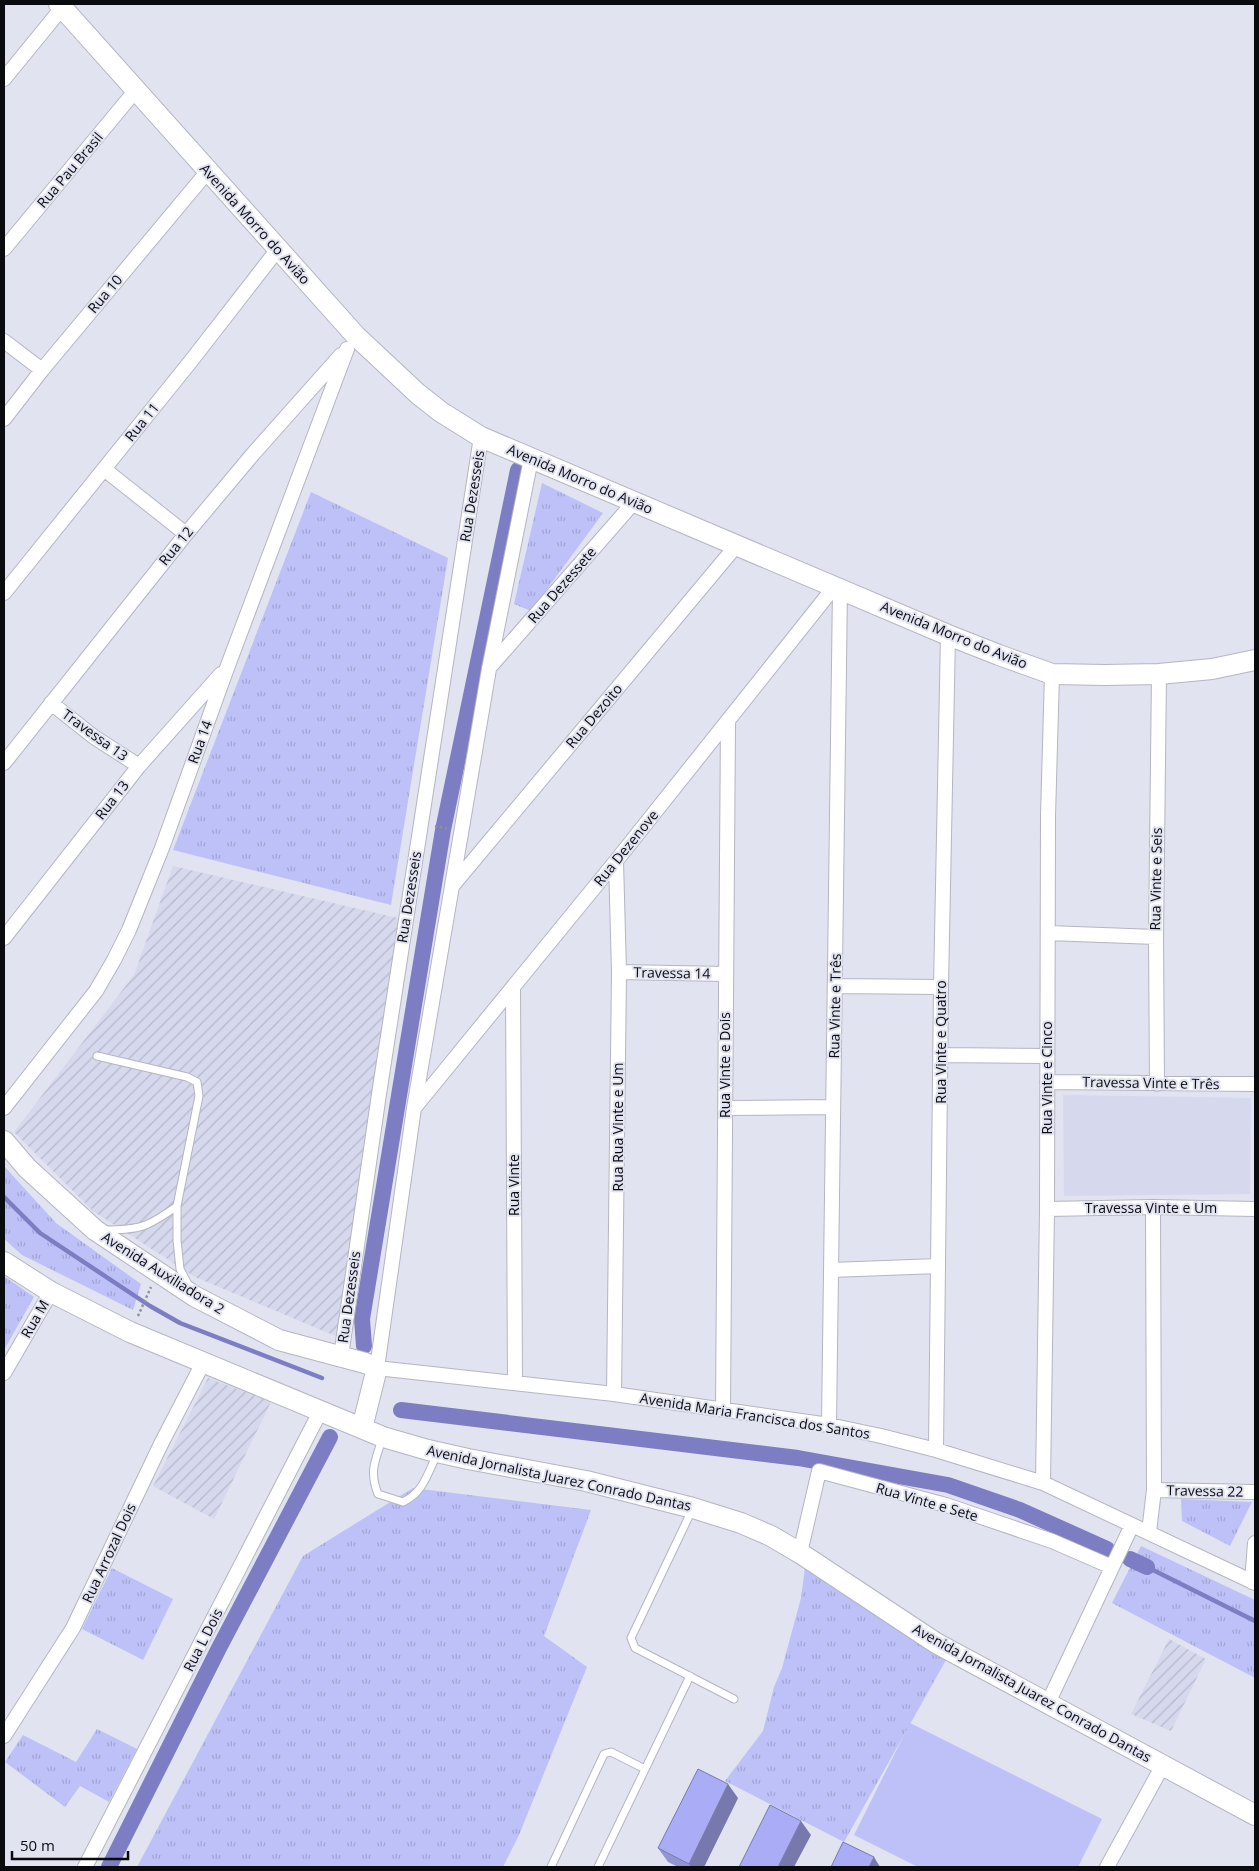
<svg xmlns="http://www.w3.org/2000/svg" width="1259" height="1871" viewBox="0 0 1259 1871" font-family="'Open Sans',sans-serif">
	<defs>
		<pattern id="industrial-furrows" width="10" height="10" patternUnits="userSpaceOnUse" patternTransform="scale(1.25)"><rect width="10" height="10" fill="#d6d8ed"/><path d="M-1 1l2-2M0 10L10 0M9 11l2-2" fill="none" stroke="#b6b8ca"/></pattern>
		<pattern id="grass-tufts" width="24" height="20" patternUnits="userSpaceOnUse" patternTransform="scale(1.25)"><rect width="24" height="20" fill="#bdc1f7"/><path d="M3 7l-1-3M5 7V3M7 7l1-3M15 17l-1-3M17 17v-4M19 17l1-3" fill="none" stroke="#a1a4d3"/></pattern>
	</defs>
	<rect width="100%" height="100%" fill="#e1e3f1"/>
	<path fill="#d6d8ed" d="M1063,1095L1251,1098L1250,1194L1064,1196Z"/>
	<path fill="url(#industrial-furrows)" d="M173,866L402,919L338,1337L195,1277L93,1211L14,1132L134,975Z
		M208,1378L271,1402L214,1519L153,1486Z
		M1169,1639L1206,1659L1171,1731L1131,1714Z"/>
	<path fill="url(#grass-tufts)" d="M542,483L603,513L531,611L514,604Z
		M311,492L448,558L391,905L173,850Z
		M4,1166L56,1223L141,1284L133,1310L22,1255L4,1239Z
		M4,1276L34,1297L4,1350Z
		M413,1488L591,1510L544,1636L587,1667L519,1835L503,1867H137L303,1556Z
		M1181,1499L1252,1502L1230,1546L1182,1521Z
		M1141,1546L1255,1600V1678L1112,1603Z
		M112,1568L173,1599L143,1660L82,1629Z
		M805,1568L946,1660L844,1842L725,1781L763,1731L774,1687L782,1668L801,1598Z
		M97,1729L137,1749L109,1802L80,1786L65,1807L5,1762L23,1735L76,1762Z"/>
	<path fill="#bdc1f7" d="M910,1723L1102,1819L1078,1867H918L854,1835Z"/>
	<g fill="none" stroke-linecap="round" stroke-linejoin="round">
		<path stroke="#7c7dc2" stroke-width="4.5" d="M4,1197L40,1233L150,1306L180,1323L322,1378
			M1147,1567L1255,1621"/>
		<path stroke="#7c7dc2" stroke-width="16" d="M364,1346L362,1319L443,830L518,470
			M401,1410L798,1458L948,1485L1020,1510L1107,1549
			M1130,1559L1147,1567
			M109,1867L219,1648L330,1437"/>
		<defs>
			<path id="lane" d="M97,1056L187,1077L197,1082L199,1096L177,1206V1240L180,1269L189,1286
				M104,1230C140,1230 148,1227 177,1206
				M382,1439C375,1462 369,1471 378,1494L403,1502C423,1493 428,1473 437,1454
				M692,1510L631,1638L635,1648L734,1699
				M551,1867L604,1754L611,1752L645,1769
				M598,1867L690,1676"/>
			<path id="street" d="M4,79L62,8
				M4,249L136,90
				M4,341L42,370
				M4,419L42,370L208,171
				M531,459L489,669L452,886L414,1108L377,1368L614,1394L829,1425L881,1436L936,1450L1043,1483L1255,1583
				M104,469L186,534
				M4,593L191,361L278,249
				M489,668L635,501
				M51,703L94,737L139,766
				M4,763L186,534L253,454L341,355
				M453,885L736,546
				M1048,933L1156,937
				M4,938L139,766L221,674
				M619,972L726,974
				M835,986L941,987
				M513,987L515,1382
				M941,1055L1047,1056
				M1047,1082L1255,1084
				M1157,1084L1156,937L1159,674
				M415,1107L616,861L835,586
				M4,1108L96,991L114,960L129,930L162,848L227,668L347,349
				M725,1108L833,1107
				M1047,1209L1153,1207L1255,1209
				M831,1270L938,1266
				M341,1356L379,1094L481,437
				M4,1373L51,1292
				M614,1394L619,972L616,861
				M723,1409L728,721
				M829,1425L840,588
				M936,1450L941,987L948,635
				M1043,1483L1047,1209L1048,816L1052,674
				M1154,1490L1255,1492
				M1149,1532L1154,1490L1153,1207
				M800,1553L819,1471L946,1505L1052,1541L1112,1567
				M1252,1582L1255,1543
				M1048,1703L1132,1525
				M4,1736L73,1628L161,1444L203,1363
				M85,1867L320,1412
				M1107,1867L1163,1765"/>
			<path id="secondary" d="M59,4L356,336L418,394L441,412L481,437L948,635L999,655L1052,674L1105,675L1159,674L1212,669L1255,660
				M4,1141L27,1168L95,1230L194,1296L279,1340L365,1363L377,1368L362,1428
				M4,1262L51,1292L130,1332L383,1437L428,1450L468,1459L586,1481L693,1508L741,1523L771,1536L800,1553L936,1643L1255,1815"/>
		</defs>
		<use href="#lane" stroke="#b4b5c2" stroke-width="9"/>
		<use href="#street" stroke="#b4b5c2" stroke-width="16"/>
		<use href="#secondary" stroke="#b4b5c2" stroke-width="22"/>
		<path stroke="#8f909b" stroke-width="2.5" stroke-dasharray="2.5 2.5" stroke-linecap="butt" d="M435,826L449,829
			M138,1316L151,1287"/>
		<use href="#lane" stroke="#fff" stroke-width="7"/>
		<use href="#street" stroke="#fff" stroke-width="14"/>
		<use href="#secondary" stroke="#fff" stroke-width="20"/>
	</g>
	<path fill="#9295d3" d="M738,1798L704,1867H678L668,1862L658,1848Z"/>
	<path fill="#7779ac" d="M728,1784L738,1798L704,1867H691L689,1864Z
		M801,1821L811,1835L794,1867H778Z
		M874,1857L880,1867H869Z"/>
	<path fill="#aaadf5" stroke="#7779ac" d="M698,1769L728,1784L689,1864L658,1848Z
		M770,1805L801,1821L778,1867H739Z
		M843,1842L874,1857L869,1867H831Z"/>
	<g text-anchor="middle" stroke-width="4" stroke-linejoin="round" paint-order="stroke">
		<g font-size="14" fill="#0a0b0f" stroke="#e1e3f1">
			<text transform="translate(70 170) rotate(-50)" y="5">Rua Pau Brasil</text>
			<text transform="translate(255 224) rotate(48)" y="5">Avenida Morro do Avião</text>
			<text transform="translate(105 294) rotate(-50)" y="5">Rua 10</text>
			<text transform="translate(142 422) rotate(-51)" y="5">Rua 11</text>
			<text transform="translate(580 479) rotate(23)" y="5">Avenida Morro do Avião</text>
			<text transform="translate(472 496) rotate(-81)" y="5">Rua Dezesseis</text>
			<text transform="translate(176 546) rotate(-51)" y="5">Rua 12</text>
			<text transform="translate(562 585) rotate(-49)" y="5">Rua Dezessete</text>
			<text transform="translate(954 635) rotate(22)" y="5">Avenida Morro do Avião</text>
			<text transform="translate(594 716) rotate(-50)" y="5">Rua Dezoito</text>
			<text transform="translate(95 735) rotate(36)" y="5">Travessa 13</text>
			<text transform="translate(200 742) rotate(-70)" y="5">Rua 14</text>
			<text transform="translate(112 800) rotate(-52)" y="5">Rua 13</text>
			<text transform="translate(626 848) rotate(-51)" y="5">Rua Dezenove</text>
			<text transform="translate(1156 879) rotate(-89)" y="5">Rua Vinte e Seis</text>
			<text transform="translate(409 897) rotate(-81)" y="5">Rua Dezesseis</text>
			<text transform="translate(672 973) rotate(1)" y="5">Travessa 14</text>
			<text transform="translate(835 1006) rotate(-89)" y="5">Rua Vinte e Três</text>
			<text transform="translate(941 1042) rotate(-90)" y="5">Rua Vinte e Quatro</text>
			<text transform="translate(725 1065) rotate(-90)" y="5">Rua Vinte e Dois</text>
			<text transform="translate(1047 1078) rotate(-90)" y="5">Rua Vinte e Cinco</text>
			<text transform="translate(1151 1083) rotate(1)" y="5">Travessa Vinte e Três</text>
			<text transform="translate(618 1127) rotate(-90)" y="5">Rua Rua Vinte e Um</text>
			<text transform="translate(514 1185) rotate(-90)" y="5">Rua Vinte</text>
			<text x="1151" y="1213">Travessa Vinte e Um</text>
			<text transform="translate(163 1273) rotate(32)" y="5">Avenida Auxiliadora 2</text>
			<text transform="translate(349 1297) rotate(-82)" y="5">Rua Dezesseis</text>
			<text transform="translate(35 1319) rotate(-60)" y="5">Rua M</text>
			<text transform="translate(755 1416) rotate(9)" y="5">Avenida Maria Francisca dos Santos</text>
			<text transform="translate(559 1478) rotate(12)" y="5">Avenida Jornalista Juarez Conrado Dantas</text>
			<text transform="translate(1205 1491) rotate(1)" y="5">Travessa 22</text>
			<text transform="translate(927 1502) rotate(16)" y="5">Rua Vinte e Sete</text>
			<text transform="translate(109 1553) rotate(-65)" y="5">Rua Arrozal Dois</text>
			<text transform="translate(203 1640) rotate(-63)" y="5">Rua L Dois</text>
			<text transform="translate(1032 1693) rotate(29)" y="5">Avenida Jornalista Juarez Conrado Dantas</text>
		</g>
	</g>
	<rect width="1259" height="1871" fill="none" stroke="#0a0b0f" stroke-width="10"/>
	<path d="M12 1851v8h116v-8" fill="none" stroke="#0a0b0f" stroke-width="2.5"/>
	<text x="20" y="1851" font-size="15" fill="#0a0b0f" stroke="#e1e3f1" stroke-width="4" paint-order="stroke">50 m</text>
</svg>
